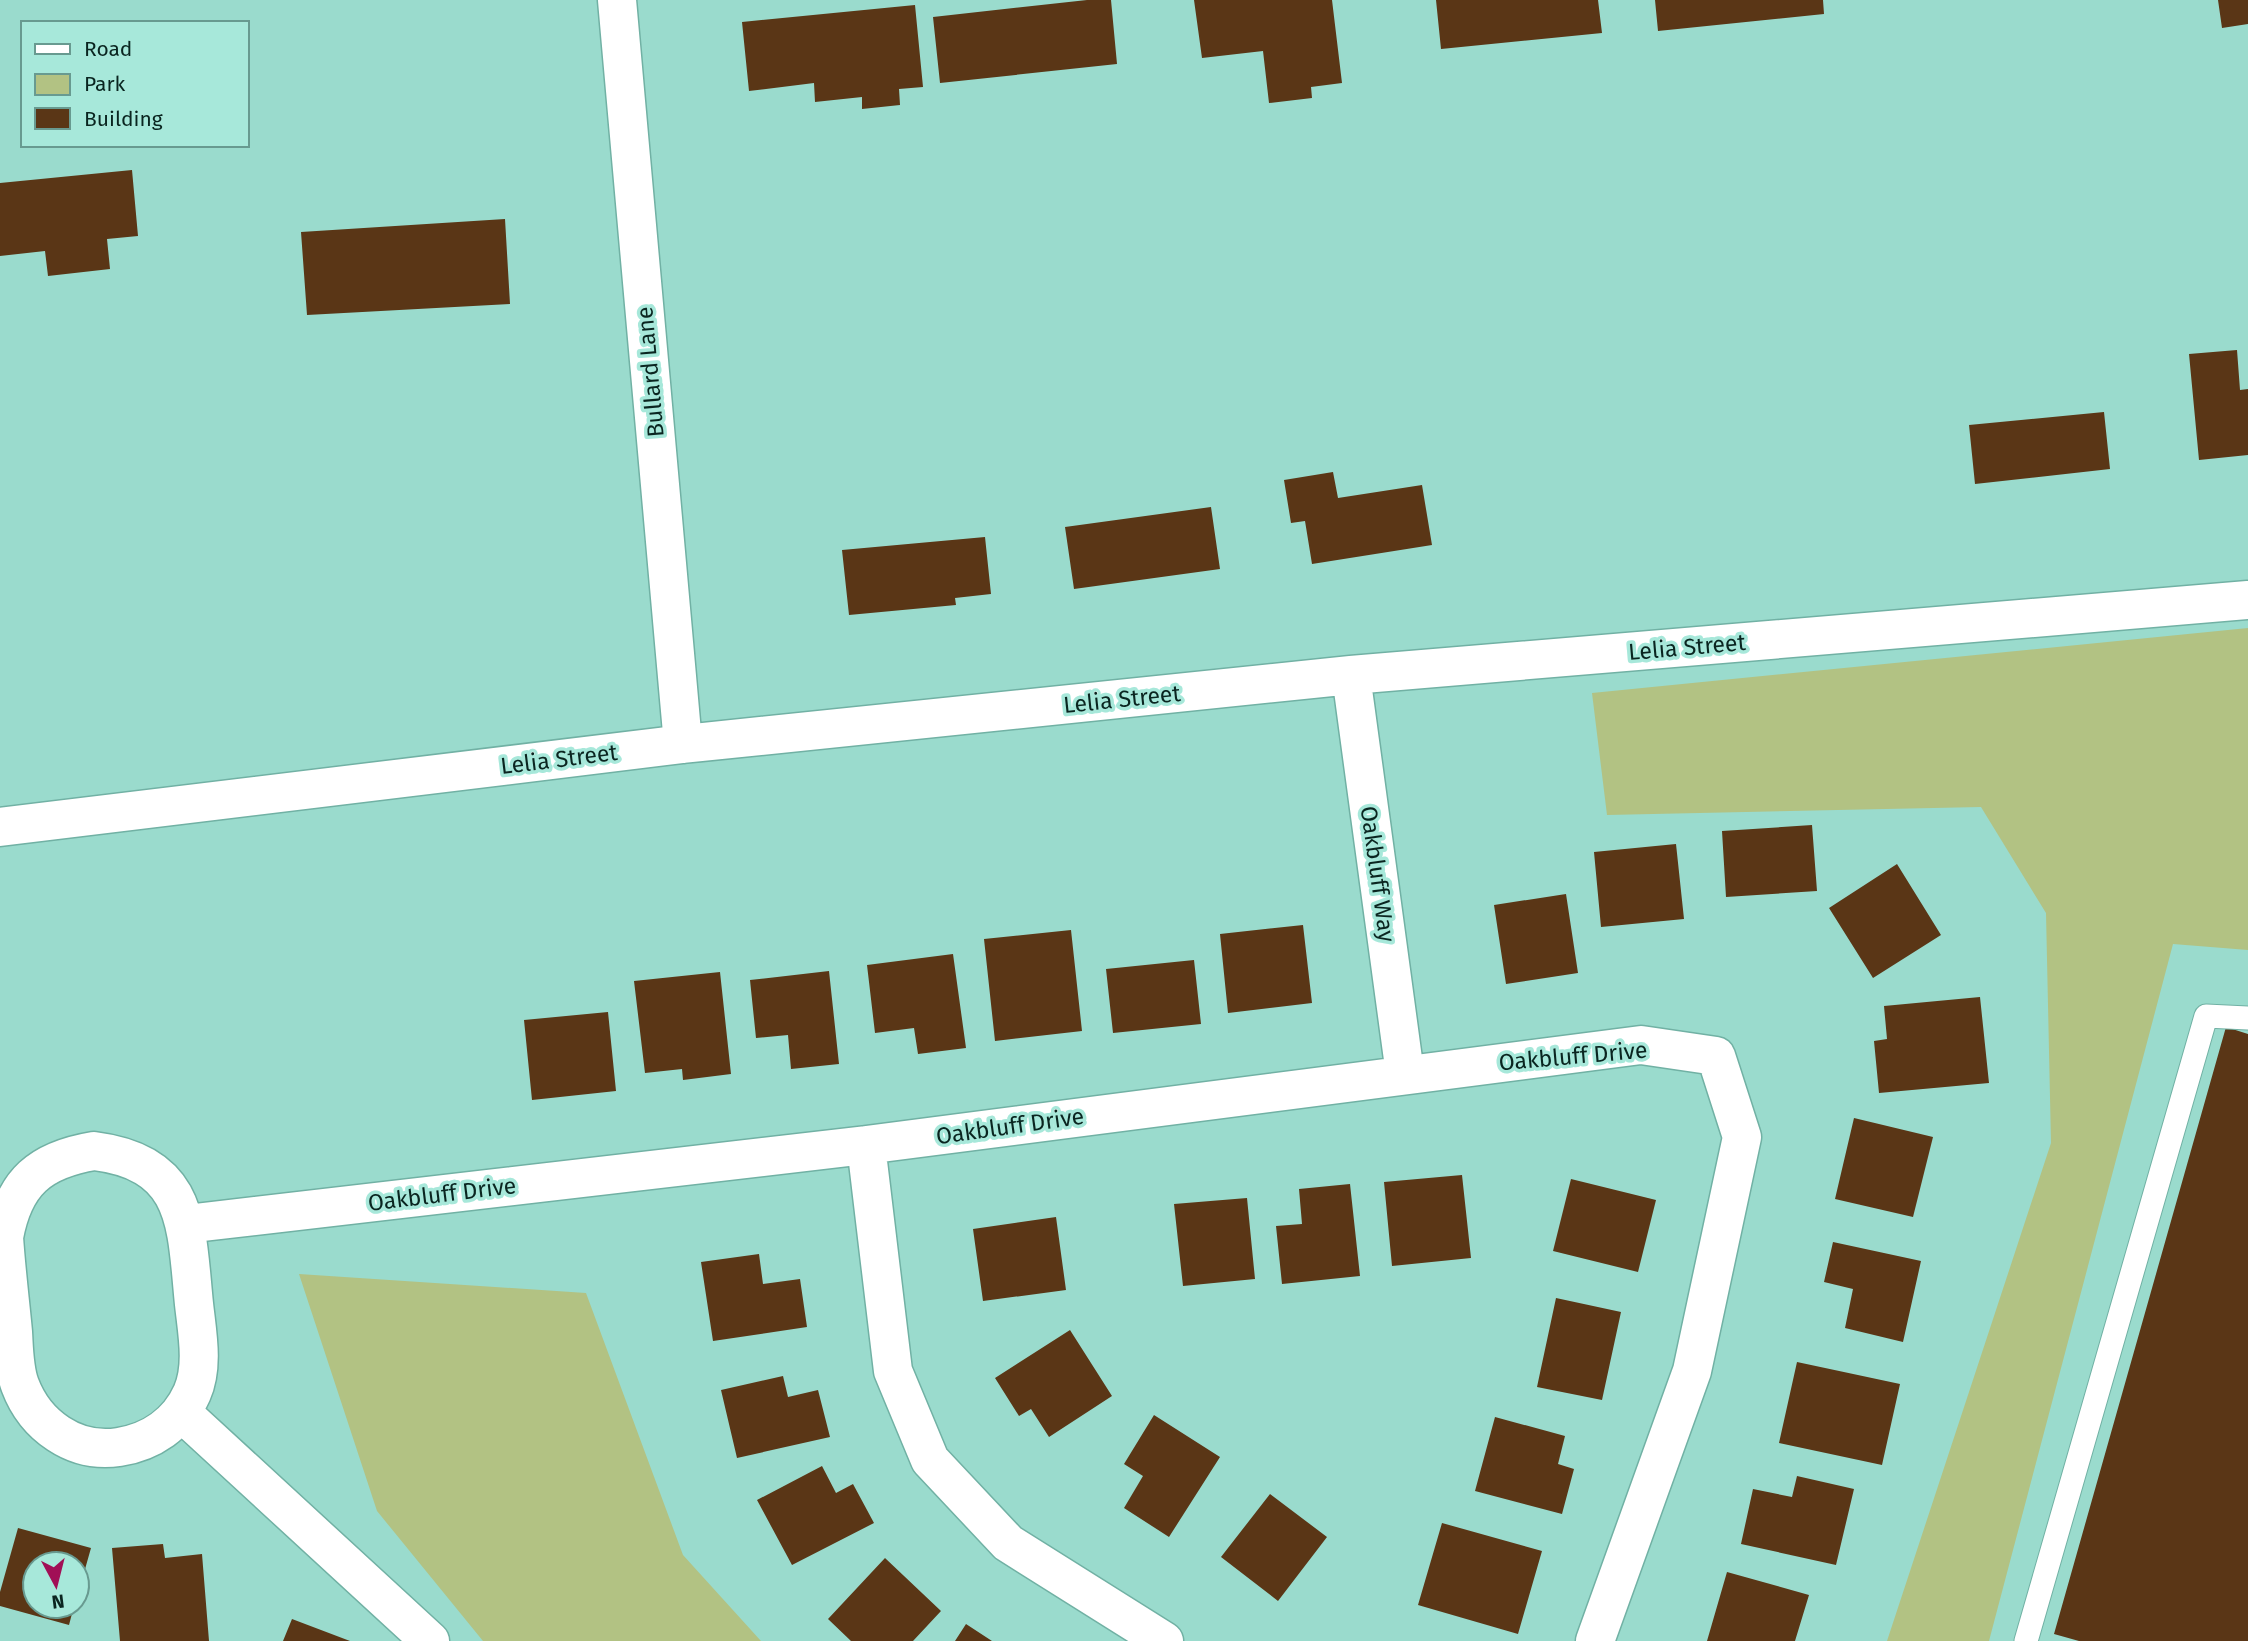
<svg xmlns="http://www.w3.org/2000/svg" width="2248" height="1641" viewBox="0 0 2248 1641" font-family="'Fira Sans',sans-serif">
	<rect width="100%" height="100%" fill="#9adbcd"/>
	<path fill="#b2c283" d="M2248,628V950L2173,944L1989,1641H1887L2051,1143L2046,913L1981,807L1607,815L1592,693Z
		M299,1274L586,1293L683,1555L761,1641H483L377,1511Z"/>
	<path fill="#5a3616" d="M1087,0H1111L1117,64L940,83L933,17Z
		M1194,0H1332L1342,83L1311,87L1312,98L1269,103L1263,51L1202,58Z
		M1436,0H1598L1602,33L1441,49Z
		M1655,0H1823L1824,14L1658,31Z
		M2218,0H2248V24L2222,28Z
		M915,5L923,87L899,89L900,105L862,109V97L815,102L814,83L749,91L742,22Z
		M132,170L138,236L107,239L110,269L48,276L45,251L0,256V183Z
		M505,219L510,304L307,315L301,232Z
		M2237,350L2240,390L2248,389V455L2199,460L2189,354Z
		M2104,412L2110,469L1975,484L1969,425Z
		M1333,472L1338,498L1422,485L1432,545L1312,564L1305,521L1291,523L1284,480Z
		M1211,507L1220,569L1074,589L1065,527Z
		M985,537L991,594L955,598L956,605L849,615L842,550Z
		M1812,825L1817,891L1726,897L1722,831Z
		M1676,844L1684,919L1601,927L1594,852Z
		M1897,864L1941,935L1873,978L1829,908Z
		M1566,894L1578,973L1506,984L1494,905Z
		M1303,925L1312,1003L1228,1013L1220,934Z
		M1071,930L1082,1031L995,1041L984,939Z
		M953,954L966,1048L918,1054L914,1028L875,1033L867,965Z
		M1194,960L1201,1024L1113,1033L1106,969Z
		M829,971L839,1064L791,1069L788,1035L756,1038L750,980Z
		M720,972L731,1074L683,1080L682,1069L645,1073L634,981Z
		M1980,997L1989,1083L1879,1093L1874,1041L1887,1039L1884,1006Z
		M608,1012L616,1091L532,1100L524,1020Z
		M2226,1027L2248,1034V1641H2079L2054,1634Z
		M1854,1118L1933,1137L1913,1217L1835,1199Z
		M1462,1175L1471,1258L1392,1266L1384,1182Z
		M1571,1179L1656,1200L1638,1272L1553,1251Z
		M1350,1184L1360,1276L1282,1284L1276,1226L1302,1224L1299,1189Z
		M1247,1198L1255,1279L1183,1286L1174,1204Z
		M1056,1217L1066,1290L983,1301L973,1229Z
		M1833,1242L1921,1261L1903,1342L1845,1328L1853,1289L1824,1282Z
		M759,1254L763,1284L800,1279L807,1327L713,1341L701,1262Z
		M1556,1298L1621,1312L1602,1400L1537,1387Z
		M1070,1330L1112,1396L1049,1437L1031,1409L1019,1416L995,1378Z
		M1797,1362L1900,1384L1882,1465L1779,1443Z
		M783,1376L788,1397L818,1390L830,1437L737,1458L721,1390Z
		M1154,1415L1220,1457L1169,1537L1124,1508L1143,1476L1124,1464Z
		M1495,1417L1565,1436L1558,1464L1574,1469L1562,1514L1475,1491Z
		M822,1466L836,1493L853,1484L874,1523L792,1565L757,1500Z
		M1797,1476L1854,1489L1836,1565L1741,1544L1753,1489L1792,1497Z
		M1270,1494L1327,1537L1278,1601L1221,1557Z
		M1442,1523L1542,1551L1518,1634L1418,1605Z
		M18,1528L91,1548L78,1594L77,1564H35V1606H74L69,1625L0,1606V1592Z
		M163,1544L165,1558L202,1554L209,1641H120L112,1548Z
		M885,1558L941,1611L913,1641H851L828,1619Z
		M1727,1572L1809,1595L1795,1641H1707Z
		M292,1619L350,1641H283Z
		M966,1624L992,1641H955Z"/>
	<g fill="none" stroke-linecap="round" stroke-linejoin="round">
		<defs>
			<path id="lane" d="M2026,1641L2206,1016L2248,1018"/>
			<path id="street" d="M617,0L683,744
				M1351,675L1405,1074
				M0,827L683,744L1351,675L2248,600
				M866,1145L893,1371L930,1460L1008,1543L1164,1641
				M94,1151C190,1163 186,1225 194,1304C197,1332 204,1366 192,1393C178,1424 151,1442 119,1447C74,1454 35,1425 20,1385C14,1369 14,1349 13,1332C10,1300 6,1268 4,1237C14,1182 40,1160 94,1151Z
				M186,1224L866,1145L1641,1045L1716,1056L1742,1137L1692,1371L1595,1641
				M181,1412L430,1641"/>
		</defs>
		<use href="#lane" stroke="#71b1a4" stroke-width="25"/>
		<use href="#street" stroke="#71b1a4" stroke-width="41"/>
		<use href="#lane" stroke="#fff" stroke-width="23"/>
		<use href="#street" stroke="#fff" stroke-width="38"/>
	</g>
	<g text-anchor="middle" stroke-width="7" stroke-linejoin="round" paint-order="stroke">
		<g font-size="23" fill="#0a2520" stroke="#a7e8da">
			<text transform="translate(650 372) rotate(-95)" y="8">Bullard Lane</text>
			<text transform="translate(1687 647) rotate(-5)" y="8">Lelia Street</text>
			<text transform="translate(1122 699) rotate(-6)" y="8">Lelia Street</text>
			<text transform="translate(559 759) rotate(-7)" y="8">Lelia Street</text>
			<text transform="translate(1378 874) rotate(82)" y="8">Oakbluff Way</text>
			<text transform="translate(1573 1056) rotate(-5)" y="8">Oakbluff Drive</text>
			<text transform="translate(1010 1126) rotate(-8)" y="8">Oakbluff Drive</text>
			<text transform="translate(442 1194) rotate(-7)" y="8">Oakbluff Drive</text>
		</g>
	</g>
	<rect x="21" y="21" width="228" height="126" fill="#a7e8da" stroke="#689a90" stroke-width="2"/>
	<rect x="35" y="44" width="35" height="10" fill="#ffffff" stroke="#689a90" stroke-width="2"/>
	<text x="84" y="56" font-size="21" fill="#0a2520">Road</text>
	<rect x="35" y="74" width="35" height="21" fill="#b2c283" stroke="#689a90" stroke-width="2"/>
	<text x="84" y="91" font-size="21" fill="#0a2520">Park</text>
	<rect x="35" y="108" width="35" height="21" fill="#5a3616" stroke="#689a90" stroke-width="2"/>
	<text x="84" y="126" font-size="21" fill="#0a2520">Building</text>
	<g transform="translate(56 1585) rotate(173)"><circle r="33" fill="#a7e8da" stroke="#689a90" stroke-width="2"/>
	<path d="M0-5L12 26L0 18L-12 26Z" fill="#a10f56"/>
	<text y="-10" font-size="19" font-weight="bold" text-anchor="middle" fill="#0a2520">N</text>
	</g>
</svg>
